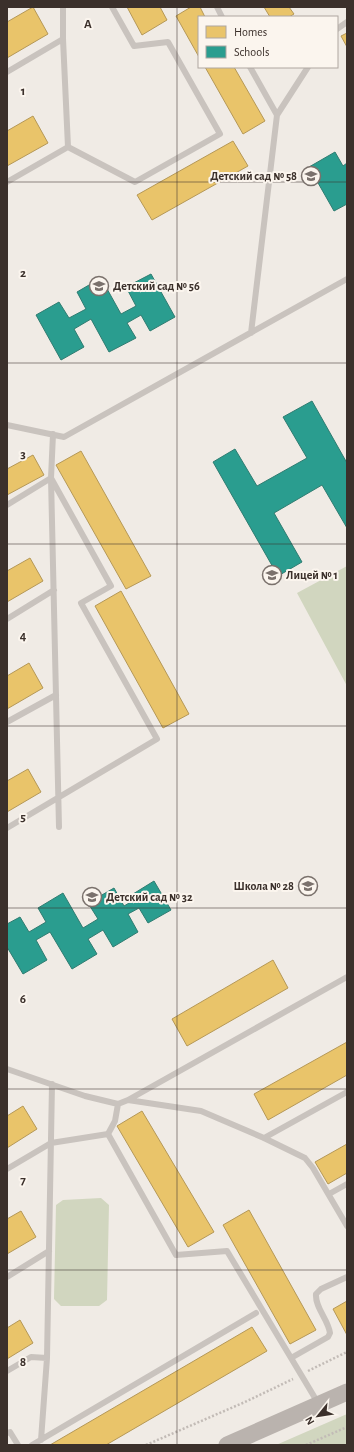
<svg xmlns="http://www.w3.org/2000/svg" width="354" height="1452" viewBox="0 0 354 1452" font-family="'Alegreya Sans',sans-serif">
	<rect width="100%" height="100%" fill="#f0ebe5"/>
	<path fill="#d1d6bf" d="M347,566V686L297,593Z
		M101,1198L109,1205L107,1300L99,1306H61L54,1299L56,1205L63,1200Z
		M347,1414V1445H276Z"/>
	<path fill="#e9c46a" stroke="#b59857" d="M33,7L48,34L7,58V22Z
		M127,7H160L167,20L142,35Z
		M191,7H200L205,17H199V57L176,16Z
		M264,7H289L294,14L289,17H270Z
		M347,33V47L341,36Z
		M205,67H234L265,121L243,134Z
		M33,116L48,143L7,166V131Z
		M233,141L248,166L152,220L137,195Z
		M81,451L151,576L126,589L56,465Z
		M33,455L44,475L7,495V469Z
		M30,558L43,581L7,602V571Z
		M121,591L189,714L163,728L95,606Z
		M29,663L43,688L7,709V676Z
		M28,769L41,792L7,812V781Z
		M273,960L288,988L187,1046L172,1019Z
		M347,1042V1075L268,1120L254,1094Z
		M23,1106L37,1129L7,1148V1116Z
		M142,1111L214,1232L188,1247L117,1126Z
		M347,1144V1173L328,1184L315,1162Z
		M249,1210L316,1330L290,1344L223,1225Z
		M21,1211L36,1237L7,1254V1219Z
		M347,1301V1335L333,1309Z
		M20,1320L33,1343L7,1359V1328Z
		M252,1327L267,1351L106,1445H50Z"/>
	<path fill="#2a9d8f" stroke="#2f7c71" d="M335,152L343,166L347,163V204L334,211L309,167Z
		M151,274L175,317L150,331L141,315L127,323L136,338L109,352L91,319L74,329L84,347L61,360L36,315L59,302L69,318L86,309L77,292L101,278L121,314L136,306L126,287Z
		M312,401L347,463V528L322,485L274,513L302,562L278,576L213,462L235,449L257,486L307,458L283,417Z
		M154,881L171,910L148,923L139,908L128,914L138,932L113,947L103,930L88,939L97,954L72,969L50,932L36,940L47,960L23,974L7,947V924L20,917L29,932L46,922L38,908L63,893L83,928L98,919L88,903L114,888L124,906L136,899L133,894Z"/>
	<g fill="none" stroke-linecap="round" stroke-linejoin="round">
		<path stroke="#c2bbb6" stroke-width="2.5" stroke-dasharray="2 2" stroke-linecap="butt" d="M308,1371L347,1352
			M146,1445L245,1402L293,1379
			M306,1445L347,1427"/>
		<path stroke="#c9c3be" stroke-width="6" d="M63,7V39L68,147L135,182L220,134L168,42L134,46L112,7
			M217,7L222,17
			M337,29L347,22
			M250,67L277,115L308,67
			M7,72L63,39
			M7,182L68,147
			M251,333L277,115
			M7,425L64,437L347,279
			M7,505L51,478L59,827
			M7,619L54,590
			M7,722L56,695
			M7,828L157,739L81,603L111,586L51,478L53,434
			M7,1069L85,1096L118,1104L128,1100L201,1111L264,1138L305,1158L313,1168L347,1226
			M128,1100L347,977
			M118,1104L115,1121L108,1134L176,1255L227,1251L318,1403
			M264,1138L347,1092
			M7,1169L51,1143L108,1134
			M329,1194L347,1184
			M7,1277L49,1251
			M291,1358L328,1337L330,1333C328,1319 315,1308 316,1294L321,1289L347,1277
			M7,1371L31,1357L47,1358
			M7,1433L10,1432L18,1445
			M41,1440L47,1358L52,1084
			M32,1445L256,1313"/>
		<path stroke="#bab3ae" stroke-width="17" d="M227,1445L347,1392"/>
	</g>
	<path fill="none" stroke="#3b302b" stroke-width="1" stroke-opacity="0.55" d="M177,7V1445M7,182H347M7,363H347M7,544H347M7,726H347M7,908H347M7,1089H347M7,1270H347"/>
	<defs>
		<symbol id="school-ring" viewBox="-11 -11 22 22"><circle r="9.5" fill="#fbf5ee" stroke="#7a716c" stroke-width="1.5"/><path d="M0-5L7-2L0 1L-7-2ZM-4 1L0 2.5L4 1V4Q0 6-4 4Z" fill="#7a716c"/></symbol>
	</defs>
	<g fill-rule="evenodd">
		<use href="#school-ring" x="300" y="165" width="22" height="22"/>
		<use href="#school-ring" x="88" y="275" width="22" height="22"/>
		<use href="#school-ring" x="261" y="564" width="22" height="22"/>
		<use href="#school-ring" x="297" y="875" width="22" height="22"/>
		<use href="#school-ring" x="81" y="886" width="22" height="22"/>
	</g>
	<g text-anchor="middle" stroke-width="4" stroke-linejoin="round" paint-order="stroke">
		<g font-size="12" font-weight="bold" fill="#3b302b" stroke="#fbf5ee" text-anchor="start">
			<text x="297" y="180" text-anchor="end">Детский сад № 58</text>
			<text x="113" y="290">Детский сад № 56</text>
			<text x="286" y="579">Лицей № 1</text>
			<text x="294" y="890" text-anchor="end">Школа № 28</text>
			<text x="106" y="901">Детский сад № 32</text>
		</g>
	</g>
	<g font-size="13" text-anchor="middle" font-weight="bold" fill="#3b302b" stroke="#fbf5ee" stroke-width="4" stroke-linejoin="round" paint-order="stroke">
		<text x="88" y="28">A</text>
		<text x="23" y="95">1</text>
		<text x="23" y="277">2</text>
		<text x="23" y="458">3</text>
		<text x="23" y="640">4</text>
		<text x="23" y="821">5</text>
		<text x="23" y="1003">6</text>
		<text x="23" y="1184">7</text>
		<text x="23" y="1366">8</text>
	</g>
	<rect width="354" height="1452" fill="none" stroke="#3b302b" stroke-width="16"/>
	<rect x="198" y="16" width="140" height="52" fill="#fbf5ee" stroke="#aea6a0"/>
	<rect x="206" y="26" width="20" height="12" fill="#e9c46a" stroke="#aea6a0"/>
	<text x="234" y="36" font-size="12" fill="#3b302b">Homes</text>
	<rect x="206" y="46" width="20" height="12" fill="#2a9d8f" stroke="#aea6a0"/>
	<text x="234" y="56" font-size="12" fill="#3b302b">Schools</text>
	<g transform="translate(318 1416) rotate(240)" stroke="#fbf5ee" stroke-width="3" paint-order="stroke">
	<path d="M0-3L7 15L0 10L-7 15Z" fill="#3b302b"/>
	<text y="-6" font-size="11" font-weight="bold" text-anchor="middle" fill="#3b302b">N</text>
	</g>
</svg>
